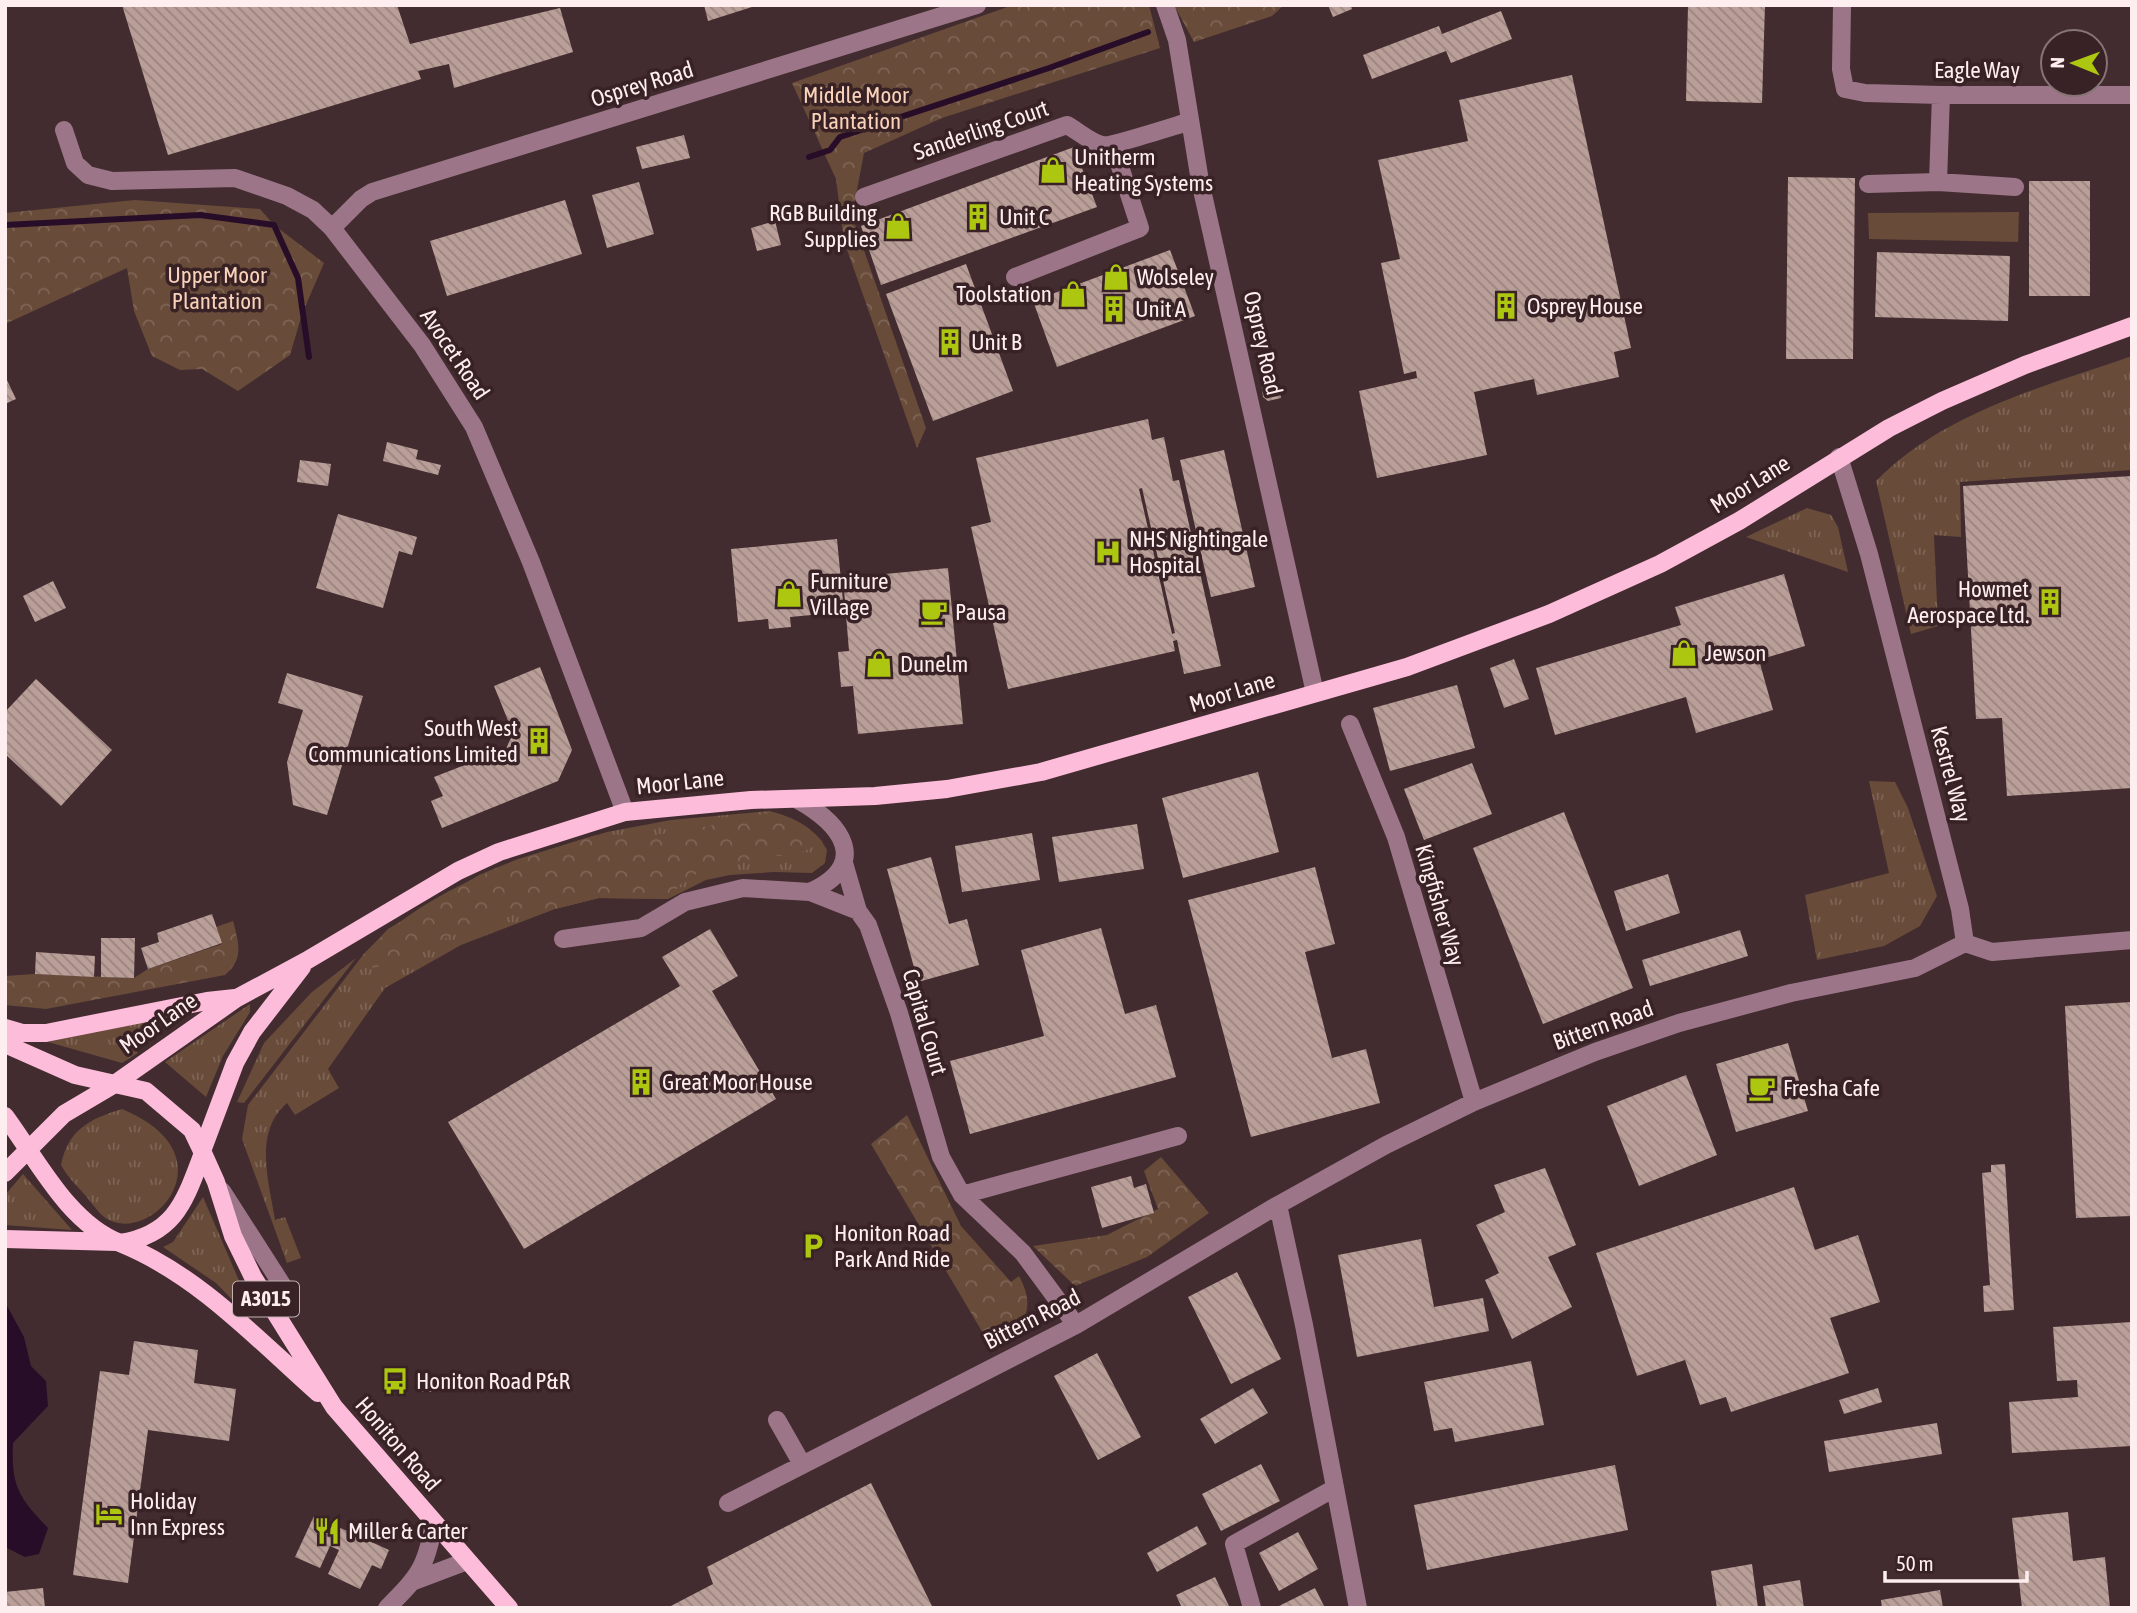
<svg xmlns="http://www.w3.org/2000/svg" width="2137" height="1613" viewBox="0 0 2137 1613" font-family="'Asap Condensed',sans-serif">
	<defs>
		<pattern id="grass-tufts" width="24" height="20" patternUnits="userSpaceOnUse" patternTransform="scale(1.75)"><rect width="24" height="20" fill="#684b39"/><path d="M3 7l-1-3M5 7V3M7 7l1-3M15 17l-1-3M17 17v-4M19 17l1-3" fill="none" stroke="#7f6556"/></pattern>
		<pattern id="forest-crowns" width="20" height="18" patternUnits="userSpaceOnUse" patternTransform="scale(1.75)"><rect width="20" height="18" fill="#684b39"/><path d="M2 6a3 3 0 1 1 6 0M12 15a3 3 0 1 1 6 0" fill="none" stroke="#7f6556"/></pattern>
		<pattern id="building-back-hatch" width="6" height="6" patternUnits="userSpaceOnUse" patternTransform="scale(1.75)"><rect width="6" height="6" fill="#ba9e98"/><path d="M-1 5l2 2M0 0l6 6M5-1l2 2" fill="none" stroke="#998480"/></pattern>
	</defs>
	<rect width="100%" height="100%" fill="#422c2f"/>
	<path fill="url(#grass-tufts)" d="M2132,356V470L1960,482L1961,537L1934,535L1938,626L1911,634L1876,481C1944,412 2043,387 2132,356Z
		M1807,508L1831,515L1838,527L1848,572L1746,537Z
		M1869,781L1895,782L1908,808L1937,896L1920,926L1884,946L1817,960L1805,895L1889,873Z
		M769,811C793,817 815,827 827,850L825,863L812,873L774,872L730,875L706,880L668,899L599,898L555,909L461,945L385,988L328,1069L339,1088L295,1115L287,1103C253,1132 269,1182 275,1220L285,1217L301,1258L287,1263L242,1139L248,1105L363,955L388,929L479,875L518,859L607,832L671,820Z
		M356,958L244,1103L237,1102L264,1043L312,992Z
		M250,1004V1012L223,1056L206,1097L165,1062Z
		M172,1014L130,1041L138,1053L122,1063L48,1042Z
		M122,1109C233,1155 152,1245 107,1219C99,1214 91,1202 85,1195C76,1185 67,1176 61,1165C68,1130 89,1119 122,1109Z
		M23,1174L72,1230L5,1225V1195Z
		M203,1197L253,1313L248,1316L216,1283L163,1247L173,1242Z"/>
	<path fill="url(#forest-crowns)" d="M1013,5H1149L1160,48L942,118L864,153L852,216L926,428L917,448L844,241L836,179L792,83Z
		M1174,5H1284L1272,16L1194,42Z
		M135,200L260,209L274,225L324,263L302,314L290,355L238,391L202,369L180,370L152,356L134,311L127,268L5,324V213Z
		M769,811C792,817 806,825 823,842L792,857L767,855L704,871L686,878L668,899L599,898L555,909L522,911L474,923L416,954L374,968L364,963L363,955C426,889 511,861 596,835C616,847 729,822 757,816Z
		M233,921C239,944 244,959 225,975L46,1009L5,1005V976L35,974L134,978L148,969L222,944L216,927Z
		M907,1115L961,1226L1011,1282L1019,1276C1038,1311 1023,1330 990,1345L871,1144Z
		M1161,1157L1209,1213L1147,1257L1075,1286L1033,1246L1107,1235L1158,1209L1144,1171Z"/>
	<path fill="#684b39" d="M2019,212L2018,242L1869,239L1868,213Z"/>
	<path fill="#280d28" d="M5,1302L24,1337L31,1366L46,1381L48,1406L13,1443C11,1487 19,1497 48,1528L39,1554L25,1557L5,1547Z"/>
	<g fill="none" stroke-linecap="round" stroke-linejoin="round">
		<path stroke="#280d28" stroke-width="6" d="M809,157L830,150L840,137L1049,68L1148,32
			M5,225L200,215L274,225L298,278L309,357"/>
	</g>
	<path fill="url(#building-back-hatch)" fill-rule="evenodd" d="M122,5H397L410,44L560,8L573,52L454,88L449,64L418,71L421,79L168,155Z
		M704,5H755V6L708,21Z
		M1328,5H1351L1352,9L1333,17Z
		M1688,5H1765L1762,103L1686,101Z
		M1501,11L1512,39L1451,63L1446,51L1372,79L1363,55L1439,26L1442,34Z
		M1572,75L1631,348L1614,352L1619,377L1537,395L1534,379L1474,392L1487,455L1377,478L1359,391L1417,378L1416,371L1404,374L1381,263L1400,259L1378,160L1468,141L1459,100Z
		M684,135L690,158L642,169L636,147Z
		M1074,147L1097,207L881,285L861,226Z
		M1788,177L1855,178L1853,359H1786Z
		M2029,181H2090V296H2029Z
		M639,182L654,234L607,248L592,195Z
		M565,200L582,254L447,296L430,241Z
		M775,221L781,245L757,251L751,228Z
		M1170,250L1195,316L1057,367L1033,301Z
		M1877,252L2010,256L2008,321L1875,317Z
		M966,264L1013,391L933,421L886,294Z
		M5,376L16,399L5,404Z
		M1278,382L1281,398L1268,401L1263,397L1262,388L1266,384Z
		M1148,419L1152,440L1164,437L1173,481L1179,480L1221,666L1184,674L1177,640L1173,641L1175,651L1008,689L971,527L991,522L976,458ZM1142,488L1175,633L1172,634L1139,489Z
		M387,442L418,450L416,459L441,465L438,475L383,461Z
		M1224,450L1255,587L1211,597L1180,460Z
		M300,460L331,464L328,486L297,482Z
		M2132,476V788L2007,796L2002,718L1976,719L1963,486Z
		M338,514L417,537L412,555L399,551L383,608L316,588Z
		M837,539L844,612L790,617L791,627L769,629L768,619L738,622L731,549Z
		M948,568L963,724L858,734L853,686L841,687L838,652L849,651L843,578Z
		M1784,574L1805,646L1759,660L1773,710L1696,733L1686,697L1555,735L1536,668L1681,625L1675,607Z
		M53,581L66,608L35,622L23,596Z
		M1514,659L1529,699L1504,708L1490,668Z
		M540,667L572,750L558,781L442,828L431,801L443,796L434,777L506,749L513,733L494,686Z
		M287,673L363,696L327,815L293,805L287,762L303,710L278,703Z
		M36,679L112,750L61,806L5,754V712Z
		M1457,685L1475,748L1390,771L1373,708Z
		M1472,763L1492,814L1424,840L1404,789Z
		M1258,772L1279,852L1183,878L1162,798Z
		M1564,812L1633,988L1543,1024L1473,848Z
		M1137,824L1144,869L1059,882L1052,837Z
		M1032,833L1040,880L962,892L955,846Z
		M931,857L949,924L967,919L979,965L918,982L887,869Z
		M1315,867L1335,944L1305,952L1332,1058L1366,1049L1380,1103L1251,1137L1188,900Z
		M1668,874L1680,913L1626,931L1614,891Z
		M212,914L222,943L148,969L141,948L159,942L157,933Z
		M1101,928L1125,1014L1156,1005L1176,1077L970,1134L950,1061L1044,1036L1021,950Z
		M710,929L738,976L712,991L776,1099L524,1249L448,1122L680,986L662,957Z
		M1740,930L1748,956L1650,986L1642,960Z
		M101,938H135L134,978L101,977Z
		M36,952L95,956L94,977L35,974Z
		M2132,1002V1216L2076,1218L2065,1006Z
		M1788,1043L1808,1111L1736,1132L1716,1064Z
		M1686,1075L1717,1155L1639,1186L1607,1106Z
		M2005,1164L2014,1310L1984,1312L1983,1286L1990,1285L1982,1173L1991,1172V1165Z
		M1545,1168L1576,1245L1548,1257L1572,1307L1512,1339L1485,1280L1499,1273L1476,1225L1505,1212L1494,1185Z
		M1131,1176L1134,1188L1146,1184L1154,1213L1102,1228L1091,1187Z
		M1794,1187L1815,1250L1858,1235L1880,1302L1830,1318L1849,1373L1731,1412L1726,1397L1700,1405L1685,1360L1637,1376L1596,1253Z
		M1421,1239L1434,1307L1483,1298L1489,1331L1357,1357L1338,1255Z
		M1237,1272L1281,1359L1231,1384L1188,1297Z
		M2132,1322V1446L2012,1453L2009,1402L2078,1397L2077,1380L2057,1381L2053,1327Z
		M134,1341L198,1350L194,1383L236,1389L229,1441L148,1430L128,1583L73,1575L100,1371L129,1375Z
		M1097,1353L1141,1437L1098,1460L1054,1376Z
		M1531,1361L1544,1425L1455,1442L1452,1428L1434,1431L1424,1382Z
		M419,1376L434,1377L433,1392L418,1391Z
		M1253,1388L1268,1413L1215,1444L1200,1419Z
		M1878,1388L1882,1402L1844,1414L1839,1400Z
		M1937,1423L1942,1454L1829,1472L1824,1441Z
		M1261,1464L1280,1501L1221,1531L1202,1494Z
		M1615,1465L1628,1530L1427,1570L1414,1505Z
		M871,1483L933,1608H667L713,1584L707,1567Z
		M2068,1512L2073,1561L2105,1557L2110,1608H2022L2012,1518Z
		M314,1516L389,1550L381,1569L372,1565L360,1589L328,1574L339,1550L330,1546L320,1568L295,1557Z
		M1197,1526L1207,1544L1157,1572L1147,1553Z
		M1298,1532L1318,1569L1279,1591L1259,1553Z
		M1752,1564L1758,1608H1717L1711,1571Z
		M1215,1577L1230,1608H1182L1176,1595Z
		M1800,1580L1804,1608H1766L1763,1586Z
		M43,1588L45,1608H5V1592Z
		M1315,1588L1325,1608H1275Z
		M1940,1590L1943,1608H1882L1881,1600Z"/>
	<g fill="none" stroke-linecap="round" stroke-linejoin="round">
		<path stroke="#9c7688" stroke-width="18" d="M1165,5L1177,40L1200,181L1315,693
			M1842,5L1841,69L1845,89L1865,93L1941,95H2132
			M64,130L75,163L88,175L112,181L235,178L287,196L313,210L332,228L422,345L474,427L531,562L625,812
			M1938,182L2015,187
			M1868,184L1938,182L1941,95
			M864,197L1067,125C1078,131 1090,142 1102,145C1110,147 1174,126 1188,122
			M332,228L361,199L372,192L977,5
			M1015,277L1140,228L1113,145
			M1839,457L1869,554L1960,909L1965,943
			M1350,724L1396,837L1474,1102
			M798,800C842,824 871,864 810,892
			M844,863L858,911L868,925L899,1013L941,1157L962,1195L1023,1253L1076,1325
			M563,939L641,928L685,902L743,888L810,892L858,911
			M1965,943L1992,952L2132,940
			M222,1191L288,1294
			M962,1195L1178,1136
			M1278,1205L1304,1325L1358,1608
			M777,1420L802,1464
			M728,1503L1076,1325L1278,1205L1386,1145L1474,1102L1595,1052L1679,1023L1791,993L1915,968L1965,943
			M414,1581L467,1561
			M387,1608C419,1576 426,1568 434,1523
			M1252,1608L1234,1544L1335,1488"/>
		<path stroke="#fdbcda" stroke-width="18" d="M5,1028L22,1033H46L207,1001L235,998
			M5,1044L75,1075L146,1091L192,1130L203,1153C185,1200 176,1234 120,1243C68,1223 37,1159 5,1116
			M202,1151L235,1063L252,1032L302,967
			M203,1153L216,1182L233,1236L253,1277L334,1407L509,1608
			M5,1173L64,1114L113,1085L237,998L306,961L458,871L499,852L625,812L751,800L875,796L947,789L1041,772L1407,667L1549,614L1660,564L1739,521L1889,428L1942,401L2025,365L2132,326
			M5,1239L117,1242
			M122,1244C198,1275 257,1339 318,1393"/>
	</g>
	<defs>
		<symbol id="shop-bare" viewBox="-9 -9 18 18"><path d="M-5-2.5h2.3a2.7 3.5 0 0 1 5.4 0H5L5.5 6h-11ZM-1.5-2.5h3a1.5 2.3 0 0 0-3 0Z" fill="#adc60f" stroke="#382225" stroke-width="2.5" paint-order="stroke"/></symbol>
		<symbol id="building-bare" viewBox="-9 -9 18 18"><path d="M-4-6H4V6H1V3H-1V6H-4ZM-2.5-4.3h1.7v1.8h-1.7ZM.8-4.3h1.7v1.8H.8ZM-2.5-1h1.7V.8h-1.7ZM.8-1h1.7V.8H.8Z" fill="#adc60f" stroke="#382225" stroke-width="2.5" paint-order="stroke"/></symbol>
		<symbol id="hospital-bare" viewBox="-9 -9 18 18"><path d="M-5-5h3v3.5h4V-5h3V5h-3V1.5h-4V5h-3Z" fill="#adc60f" stroke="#382225" stroke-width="2.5" paint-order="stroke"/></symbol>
		<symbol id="cafe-bare" viewBox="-9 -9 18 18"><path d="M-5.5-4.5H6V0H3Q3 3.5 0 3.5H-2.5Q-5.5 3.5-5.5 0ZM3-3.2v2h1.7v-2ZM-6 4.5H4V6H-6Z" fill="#adc60f" stroke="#382225" stroke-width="2.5" paint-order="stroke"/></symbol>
		<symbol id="parking-bare" viewBox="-9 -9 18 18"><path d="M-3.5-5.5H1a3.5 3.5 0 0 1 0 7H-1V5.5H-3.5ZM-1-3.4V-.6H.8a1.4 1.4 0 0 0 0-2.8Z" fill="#adc60f" stroke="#382225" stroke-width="2.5" paint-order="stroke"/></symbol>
		<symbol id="bus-bare" viewBox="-9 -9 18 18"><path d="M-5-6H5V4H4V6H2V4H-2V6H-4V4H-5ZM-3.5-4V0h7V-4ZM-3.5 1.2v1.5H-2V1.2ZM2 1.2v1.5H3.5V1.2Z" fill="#adc60f" stroke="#382225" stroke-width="2.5" paint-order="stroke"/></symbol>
		<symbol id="hotel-bare" viewBox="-9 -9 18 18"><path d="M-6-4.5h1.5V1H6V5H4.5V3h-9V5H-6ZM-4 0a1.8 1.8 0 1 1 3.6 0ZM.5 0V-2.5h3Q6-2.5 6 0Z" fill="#adc60f" stroke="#382225" stroke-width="2.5" paint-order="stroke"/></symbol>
		<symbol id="restaurant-bare" viewBox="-9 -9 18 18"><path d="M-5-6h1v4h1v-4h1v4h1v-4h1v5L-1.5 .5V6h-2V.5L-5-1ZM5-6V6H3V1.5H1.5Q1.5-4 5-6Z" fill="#adc60f" stroke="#382225" stroke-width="2.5" paint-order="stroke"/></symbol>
	</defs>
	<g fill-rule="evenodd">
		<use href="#shop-bare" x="1034" y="151" width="38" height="38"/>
		<use href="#building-bare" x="959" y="198" width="38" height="38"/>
		<use href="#shop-bare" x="879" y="207" width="38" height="38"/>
		<use href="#shop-bare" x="1097" y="258" width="38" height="38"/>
		<use href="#shop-bare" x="1054" y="275" width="38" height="38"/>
		<use href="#building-bare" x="1487" y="287" width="38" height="38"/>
		<use href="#building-bare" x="1095" y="290" width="38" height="38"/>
		<use href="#building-bare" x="931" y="323" width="38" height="38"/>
		<use href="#hospital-bare" x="1089" y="533" width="38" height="38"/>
		<use href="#shop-bare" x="770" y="575" width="38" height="38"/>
		<use href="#building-bare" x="2031" y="583" width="38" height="38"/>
		<use href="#cafe-bare" x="915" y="593" width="38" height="38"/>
		<use href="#shop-bare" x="1665" y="634" width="38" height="38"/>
		<use href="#shop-bare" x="860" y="645" width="38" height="38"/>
		<use href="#building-bare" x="520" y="722" width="38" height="38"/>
		<use href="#building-bare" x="622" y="1063" width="38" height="38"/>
		<use href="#cafe-bare" x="1743" y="1069" width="38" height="38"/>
		<use href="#parking-bare" x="794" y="1227" width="38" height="38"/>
		<use href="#bus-bare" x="376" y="1362" width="38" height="38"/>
		<use href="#hotel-bare" x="90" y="1495" width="38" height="38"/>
		<use href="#restaurant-bare" x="308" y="1512" width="38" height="38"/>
	</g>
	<g text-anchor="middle" stroke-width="7" stroke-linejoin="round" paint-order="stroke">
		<rect fill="#382225" stroke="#c3b1b3" stroke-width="2" x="233" y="1281.5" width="66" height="35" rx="5"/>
		<g font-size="21" font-weight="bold" fill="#feeef0">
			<text x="266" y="1306">A3015</text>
		</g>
		<g font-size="23" fill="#feeef0" stroke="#382225">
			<text x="1977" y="78">Eagle Way</text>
			<text transform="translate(642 84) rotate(-17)" y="8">Osprey Road</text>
			<text transform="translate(981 130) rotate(-19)" y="8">Sanderling Court</text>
			<text transform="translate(1263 343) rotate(77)" y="8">Osprey Road</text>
			<text transform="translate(455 354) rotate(56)" y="8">Avocet Road</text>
			<text transform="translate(1750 484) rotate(-32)" y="8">Moor Lane</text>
			<text transform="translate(1232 692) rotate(-17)" y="8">Moor Lane</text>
			<text transform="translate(1951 774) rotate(75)" y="8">Kestrel Way</text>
			<text transform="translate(680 782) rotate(-6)" y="8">Moor Lane</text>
			<text transform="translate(1440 905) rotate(74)" y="8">Kingfisher Way</text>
			<text transform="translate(925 1022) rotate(74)" y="8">Capital Court</text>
			<text transform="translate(158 1023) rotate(-35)" y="8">Moor Lane</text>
			<text transform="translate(1603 1025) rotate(-20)" y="8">Bittern Road</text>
			<text transform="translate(1032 1319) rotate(-27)" y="8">Bittern Road</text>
			<text transform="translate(398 1444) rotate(49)" y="8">Honiton Road</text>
		</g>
		<g font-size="23" fill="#f9d2b9" stroke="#382225">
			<text x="856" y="103">Middle Moor<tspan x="856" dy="26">Plantation</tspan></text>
			<text x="217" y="283">Upper Moor<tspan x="217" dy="26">Plantation</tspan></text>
		</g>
		<g font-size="23" fill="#feeef0" stroke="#382225" text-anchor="start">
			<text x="1074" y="165">Unitherm<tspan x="1074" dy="26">Heating Systems</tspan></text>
			<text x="877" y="221" text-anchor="end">RGB Building<tspan x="877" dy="26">Supplies</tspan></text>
			<text x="999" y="225">Unit C</text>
			<text x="1137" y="285">Wolseley</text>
			<text x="1052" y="302" text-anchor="end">Toolstation</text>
			<text x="1527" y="314">Osprey House</text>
			<text x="1135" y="317">Unit A</text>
			<text x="971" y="350">Unit B</text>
			<text x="1129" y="547">NHS Nightingale<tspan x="1129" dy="26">Hospital</tspan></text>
			<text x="810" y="589">Furniture<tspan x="810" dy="26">Village</tspan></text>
			<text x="2029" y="597" text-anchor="end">Howmet<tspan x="2029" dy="26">Aerospace Ltd.</tspan></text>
			<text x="955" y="620">Pausa</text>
			<text x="1705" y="661">Jewson</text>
			<text x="900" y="672">Dunelm</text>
			<text x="518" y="736" text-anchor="end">South West<tspan x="518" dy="26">Communications Limited</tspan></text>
			<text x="662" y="1090">Great Moor House</text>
			<text x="1783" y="1096">Fresha Cafe</text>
			<text x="834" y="1241">Honiton Road<tspan x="834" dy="26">Park And Ride</tspan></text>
			<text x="416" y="1389">Honiton Road P&amp;R</text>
			<text x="130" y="1509">Holiday<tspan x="130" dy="26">Inn Express</tspan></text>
			<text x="348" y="1539">Miller &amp; Carter</text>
		</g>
	</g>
	<rect width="2137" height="1613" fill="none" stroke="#feeef0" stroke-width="14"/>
	<g transform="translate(2074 63) rotate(271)"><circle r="33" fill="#382225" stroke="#877476" stroke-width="2"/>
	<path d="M0-5L12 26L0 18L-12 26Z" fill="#adc60f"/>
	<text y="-10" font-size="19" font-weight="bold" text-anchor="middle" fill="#feeef0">N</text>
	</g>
	<path d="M1885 1571v10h142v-10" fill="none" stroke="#feeef0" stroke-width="3.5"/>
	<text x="1896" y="1571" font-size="21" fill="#feeef0" stroke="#382225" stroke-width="5" paint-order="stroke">50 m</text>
</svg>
